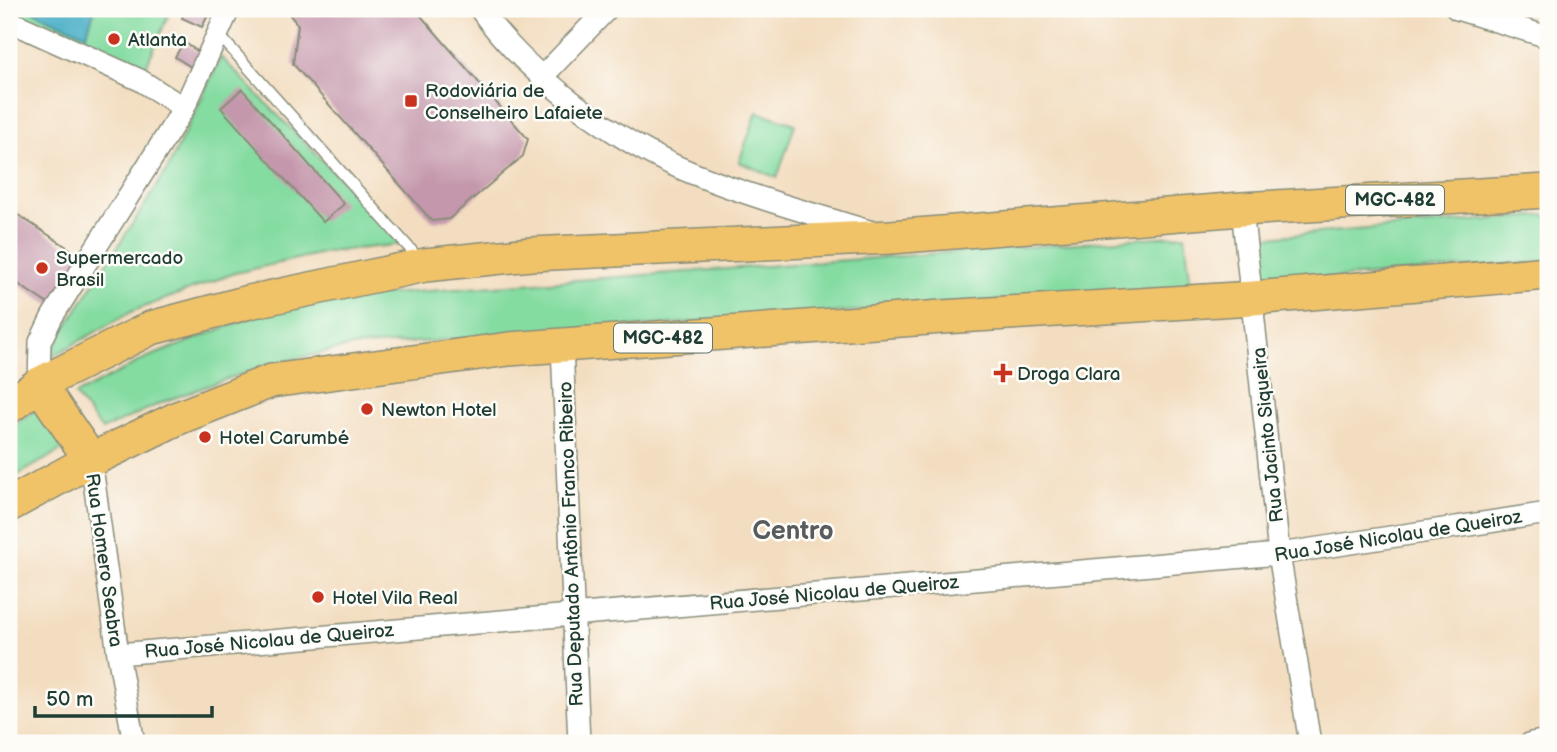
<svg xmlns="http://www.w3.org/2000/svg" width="1557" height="752" viewBox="0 0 1557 752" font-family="'Balsamiq Sans',sans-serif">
	<rect width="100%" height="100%" fill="#fdfcf7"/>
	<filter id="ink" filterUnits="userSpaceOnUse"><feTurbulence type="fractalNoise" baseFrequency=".0143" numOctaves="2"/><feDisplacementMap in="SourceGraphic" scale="14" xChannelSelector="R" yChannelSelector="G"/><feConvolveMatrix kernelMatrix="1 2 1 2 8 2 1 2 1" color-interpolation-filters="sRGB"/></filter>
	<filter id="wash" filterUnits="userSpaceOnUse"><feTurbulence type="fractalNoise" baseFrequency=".00686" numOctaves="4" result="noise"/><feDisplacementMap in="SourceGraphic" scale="28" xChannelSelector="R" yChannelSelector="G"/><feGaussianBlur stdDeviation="1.57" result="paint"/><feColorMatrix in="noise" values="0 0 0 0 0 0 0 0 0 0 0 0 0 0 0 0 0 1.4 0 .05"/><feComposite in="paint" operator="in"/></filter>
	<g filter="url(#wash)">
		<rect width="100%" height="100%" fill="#f3ddc0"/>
		<path fill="#84dca1" stroke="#528c6a" stroke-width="2" d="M11,9H171L141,78Z
			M221,57L404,244L327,252L235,273L133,311L44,361L167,170Z
			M757,112L795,124L777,178L739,162Z
			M1548,215V261L1258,284L1254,238Z
			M1185,235L1191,287L349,347L266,365L163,402L102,430L75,395L146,358L257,315L348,297Z
			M40,406L70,445L9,480V429Z"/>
		<path fill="#47adc6" stroke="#33757d" stroke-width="2" d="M28,9H95L86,35Z"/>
		<g id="blocks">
			<path fill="#c497ac" d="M185,9H211L202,27L182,18Z
				M285,9H415L528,139L523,156L449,219L432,221L293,64L298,25Z
				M184,42L204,56L196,70L175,57Z
				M242,89L344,204L323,222L221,108Z
				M9,209L82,257L51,306L9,278Z"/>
		</g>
	</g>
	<g filter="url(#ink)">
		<use href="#blocks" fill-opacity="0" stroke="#898d7a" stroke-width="2"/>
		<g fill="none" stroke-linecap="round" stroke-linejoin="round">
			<defs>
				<path id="service" d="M219,35L421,261"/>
				<path id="minor" d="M480,9C526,74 617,143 692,173C749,196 809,213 869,231
					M1457,9L1548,37
					M9,21L140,80L184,108
					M542,77L607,9
					M1242,209L1279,554L1310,743
					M562,346L579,743
					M39,384L40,342L52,317L184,108L229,9
					M91,460L118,654L134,743
					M118,654L1279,554L1548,513
					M1531,743L1548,740"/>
				<path id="trunk" d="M39,384L91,460
					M9,407L39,384L151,328L249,302L425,265L531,254L891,237L1242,209L1548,191
					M9,505L91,460L178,418L271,381L509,349L942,317L1253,298L1548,273"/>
			</defs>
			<use href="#service" stroke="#898d7a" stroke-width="13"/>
			<use href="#minor" stroke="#898d7a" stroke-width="24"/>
			<use href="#trunk" stroke="#898d7a" stroke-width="36"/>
			<use href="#service" stroke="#fff" stroke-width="10"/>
			<use href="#minor" stroke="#fff" stroke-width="21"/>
			<use href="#trunk" stroke="#f1c369" stroke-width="33"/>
		</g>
	</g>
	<g fill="#c8321e" stroke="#fdfcf7" stroke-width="2.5">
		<circle cx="114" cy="39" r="7"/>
		<rect x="404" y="94" width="14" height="14" rx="3.5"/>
		<circle cx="42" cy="268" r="7"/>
		<path d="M999.5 362.5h7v7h7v7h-7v7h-7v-7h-7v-7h7z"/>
		<circle cx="367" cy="409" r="7"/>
		<circle cx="205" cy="437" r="7"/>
		<circle cx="318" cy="597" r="7"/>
	</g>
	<g text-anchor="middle" stroke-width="5" stroke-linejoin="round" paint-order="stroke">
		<g fill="#fdfcf7" stroke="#62766e" stroke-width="2">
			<rect x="1346" y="185.5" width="98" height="29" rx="5"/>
			<rect x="614" y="323.5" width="98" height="29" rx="5"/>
		</g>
		<g font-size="18" font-weight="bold" fill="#1f3d34">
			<text x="1395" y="206">MGC-482</text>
			<text x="663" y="344">MGC-482</text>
		</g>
		<g font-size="19" fill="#1f3d34" stroke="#fdfcf7" text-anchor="start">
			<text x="128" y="46">Atlanta</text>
			<text x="425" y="97">Rodoviária de<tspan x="425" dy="22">Conselheiro Lafaiete</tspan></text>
			<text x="56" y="264">Supermercado<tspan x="56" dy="22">Brasil</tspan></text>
			<text x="1017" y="380">Droga Clara</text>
			<text x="381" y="416">Newton Hotel</text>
			<text x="219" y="444">Hotel Carumbé</text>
			<text x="332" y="604">Hotel Vila Real</text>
		</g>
		<g font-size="19" fill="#1f3d34" stroke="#fdfcf7">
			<text transform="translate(1267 435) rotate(-96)" y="7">Rua Jacinto Siqueira</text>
			<text transform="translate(1398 535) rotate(-9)" y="7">Rua José Nicolau de Queiroz</text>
			<text transform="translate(570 544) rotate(-92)" y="7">Rua Deputado Antônio Franco Ribeiro</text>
			<text transform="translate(105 560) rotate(82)" y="7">Rua Homero Seabra</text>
			<text transform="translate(834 592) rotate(-5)" y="7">Rua José Nicolau de Queiroz</text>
			<text transform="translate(269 640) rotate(-5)" y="7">Rua José Nicolau de Queiroz</text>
		</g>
		<g font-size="26" font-weight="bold" fill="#595c5e" stroke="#fdfcf7">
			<text x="793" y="539">Centro</text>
		</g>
	</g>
	<rect width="1557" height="752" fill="none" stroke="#fdfcf7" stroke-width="35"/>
	<path d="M35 706v10h177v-10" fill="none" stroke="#1f3d34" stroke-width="3.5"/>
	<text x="46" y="706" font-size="21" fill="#1f3d34" stroke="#fdfcf7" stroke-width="5" paint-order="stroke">50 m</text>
</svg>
